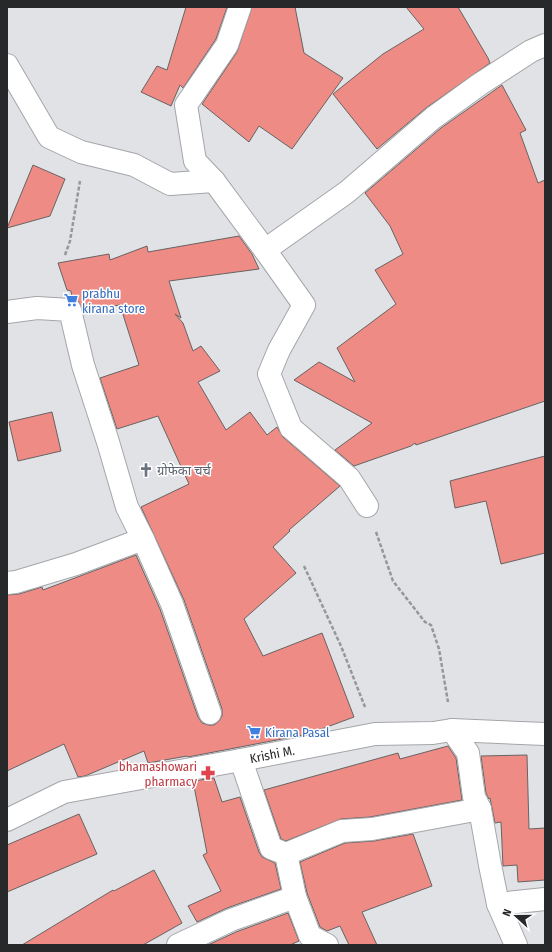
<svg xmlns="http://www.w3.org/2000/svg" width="552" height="952" viewBox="0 0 552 952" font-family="'Fira Sans Condensed','Noto Sans Devanagari',sans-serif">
	<rect width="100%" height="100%" fill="#e0e2e6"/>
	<path fill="#ef8b85" stroke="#676363" d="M186,7H227L216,39L183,88L180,85L171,106L141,92L157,66L167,70Z
		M252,7H295L304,53L343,78L292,149L259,126L249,142L202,104L237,52Z
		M406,7H458L488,58L490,63L426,108L377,149L333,94L383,54L424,29Z
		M502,85L526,130L520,133L538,183L545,180V401L416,445L415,443L411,446L354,466L335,450L372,423L294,380L319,362L355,382L337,348L396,304L375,270L403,254L390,226L365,193L441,128Z
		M33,165L65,179L50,216L7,228Z
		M239,236L252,254L259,269L169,281L181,318L175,314L183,323L193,351L201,346L220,371L198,382L226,430L250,412L267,435L277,427L283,437L340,486L289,530L290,531L273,547L296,573L244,619L263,656L322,633L354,717L308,734L188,757L187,756L148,763L144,751L85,776L78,777L64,744L7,771V595L19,594L42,587L43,590L136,555L160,609L198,717L202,723L208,725H214L219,721L222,716V709L184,600L141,507L189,484L158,416L117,429L100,378L139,365L120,305L83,311L78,301L72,298L71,291L67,290L58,263L109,254L110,260L147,246L148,252Z
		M52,412L61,451L18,461L9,422Z
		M545,456V553L501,564L486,501L455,508L450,481Z
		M448,746L456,758L462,800L370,817L341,819L286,841L281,839L264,790L398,753L400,759Z
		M527,755L529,829L545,828V880L518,882L517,865L503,866L501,822L495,823L490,798L489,799L486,793L481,756Z
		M214,778L222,802L240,797L259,852L262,857L275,863L281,889L227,908L197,922L188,906L221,891L203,855L207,853L193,781Z
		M79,814L97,854L7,892V845Z
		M413,834L432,886L362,912L377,945H349L340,926L327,931L320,927L307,893L300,862L345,843L374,841Z
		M154,870L182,923L143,945H22L113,890L114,891Z
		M288,913L299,941L290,945H208L236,932Z"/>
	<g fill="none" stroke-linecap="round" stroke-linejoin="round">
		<defs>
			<g id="minor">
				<path d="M240,7L227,45L186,105L195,161L214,181L265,250L304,305L279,350L269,374L291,428L349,478L367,506"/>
				<path d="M7,65L49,137L81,152L134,165L170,184L214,181"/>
				<path d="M265,250L347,192L433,118L480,84L531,51L545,45"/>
				<path d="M7,312L37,308L70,310L83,365L108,442L127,507L143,539L172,604L210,713"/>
				<path d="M7,583L16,582L76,564L143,539"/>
				<path d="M452,730L468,753L474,797L480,809"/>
				<path d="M241,760L271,848L286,854L342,831L372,829L480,809L490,865L498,904L545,899"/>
				<path id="s1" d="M7,820L64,792L241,760L375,734L433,733L452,730L545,734"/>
				<path d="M286,854L295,897L310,936L327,945"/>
				<path d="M498,904L516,945"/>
				<path d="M178,945L231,920L295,897"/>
			</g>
		</defs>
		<use href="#minor" stroke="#a4a6a9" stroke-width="24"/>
		<path stroke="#96979a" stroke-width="2.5" stroke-dasharray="4 2" stroke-linecap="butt" d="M65,255L70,241L80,181
			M376,532L393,581L425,622L431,625L439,649L448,702
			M304,566L341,646L365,707"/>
		<use href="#minor" stroke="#fff" stroke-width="22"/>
	</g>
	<defs>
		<symbol id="supermarket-bare" viewBox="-9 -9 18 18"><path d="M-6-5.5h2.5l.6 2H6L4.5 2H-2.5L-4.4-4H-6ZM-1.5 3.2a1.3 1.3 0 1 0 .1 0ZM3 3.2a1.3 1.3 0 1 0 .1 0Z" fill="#3f7fe0" stroke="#fff" stroke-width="2.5" paint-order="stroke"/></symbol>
		<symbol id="church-bare" viewBox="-9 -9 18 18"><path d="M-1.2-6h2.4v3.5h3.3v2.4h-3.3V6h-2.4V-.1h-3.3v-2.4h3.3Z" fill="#6b7280" stroke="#fff" stroke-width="2.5" paint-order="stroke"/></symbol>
		<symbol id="pharmacy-bare" viewBox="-9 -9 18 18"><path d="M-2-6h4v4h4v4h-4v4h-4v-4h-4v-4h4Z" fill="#e0444e" stroke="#fff" stroke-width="2.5" paint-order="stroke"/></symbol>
	</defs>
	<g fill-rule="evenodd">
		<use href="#supermarket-bare" x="61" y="290" width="20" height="20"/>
		<use href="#church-bare" x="136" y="460" width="20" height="20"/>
		<use href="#supermarket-bare" x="244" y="722" width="20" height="20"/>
		<use href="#pharmacy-bare" x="198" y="763" width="20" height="20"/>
	</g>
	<g text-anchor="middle" stroke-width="3" stroke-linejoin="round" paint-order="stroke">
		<g font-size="13" fill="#366cbe" stroke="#fff" text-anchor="start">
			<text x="82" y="298">prabhu<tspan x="82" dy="15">kirana store</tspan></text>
			<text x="265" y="737">Kirana Pasal</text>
		</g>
		<g font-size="13" fill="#5b616d" stroke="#fff" text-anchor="start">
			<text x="157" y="475">ग्रोफेका चर्च</text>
		</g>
		<g font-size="13" fill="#272829" stroke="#fff">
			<text dy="5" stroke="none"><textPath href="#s1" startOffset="275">Krishi M.</textPath></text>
		</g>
		<g font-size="13" fill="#be3a42" stroke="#fff" text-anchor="end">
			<text x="197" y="771">bhamashowari<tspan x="197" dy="15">pharmacy</tspan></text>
		</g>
	</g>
	<rect width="552" height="952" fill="none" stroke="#272829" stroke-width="16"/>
	<g transform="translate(516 916) rotate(291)" stroke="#ffffff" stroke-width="3" paint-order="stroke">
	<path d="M0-3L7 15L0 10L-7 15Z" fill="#272829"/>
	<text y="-6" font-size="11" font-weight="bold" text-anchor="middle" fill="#272829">N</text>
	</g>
</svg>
